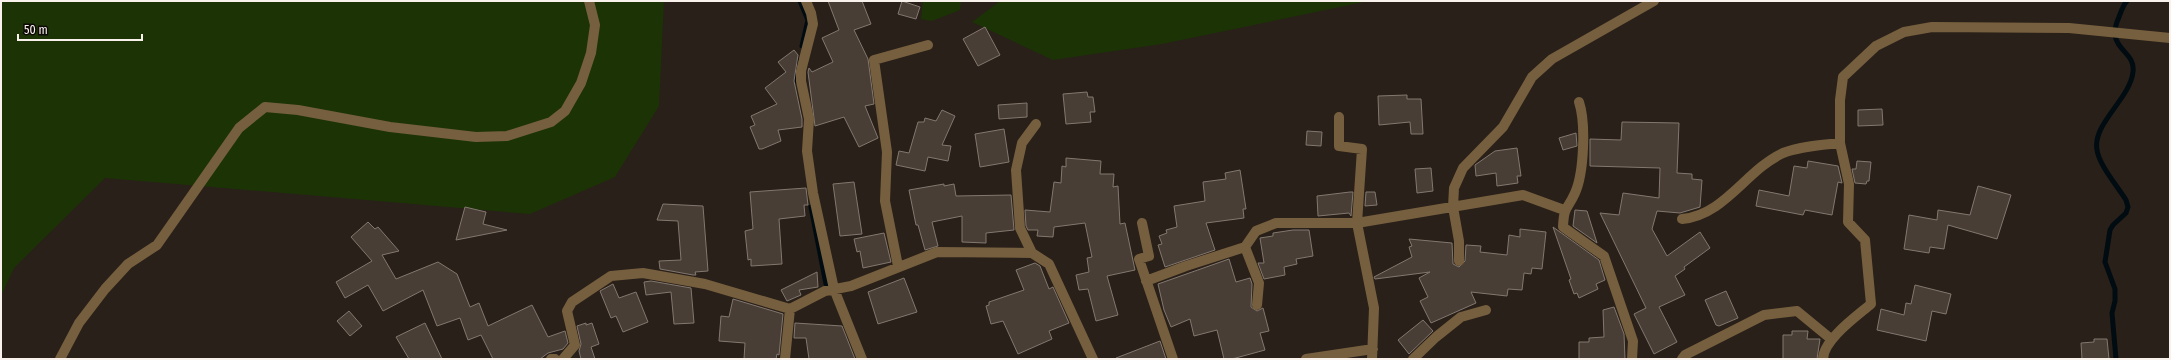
<svg xmlns="http://www.w3.org/2000/svg" width="2171" height="360" viewBox="0 0 2171 360" font-family="'Fira Sans Condensed',sans-serif">
	<rect width="100%" height="100%" fill="#292019"/>
	<path fill="#1c3306" d="M1,1H664L659,106L615,177L530,214L105,178L14,268L1,296Z
		M923,1H961L960,10L932,21L921,19Z
		M1000,1H1369L1162,44L1053,60L972,22Z"/>
	<g fill="none" stroke-linecap="round" stroke-linejoin="round">
		<path stroke="#000c11" stroke-width="5" d="M800,1L808,20L802,46
			M797,81L795,71L799,61
			M811,207L826,284
			M2116,359L2112,313L2115,301V289L2105,262L2110,230L2113,225L2126,213L2128,207L2126,200C2118,187 2099,165 2097,150C2092,124 2130,99 2133,72C2136,49 2104,50 2119,17C2121,12 2123,5 2127,1"/>
	</g>
	<path fill="#483e36" stroke="#83786f" d="M828,1H862L871,24L854,30L868,59L874,104L865,106L878,138L859,147L844,117L815,126L808,72L809,68L812,72L833,62L822,38L839,30Z
		M902,1L920,7L916,19L898,14Z
		M985,27L1000,55L978,66L963,39Z
		M794,50L798,55L794,81L802,119V127L778,130L781,141L762,149H759L750,127L755,125L751,116L777,104L765,88L786,72L778,62Z
		M1087,92L1088,97H1093L1095,112H1090L1091,122L1066,124L1063,94Z
		M1407,95V99H1421L1423,134H1411L1410,122L1379,125L1378,96Z
		M1027,103V117L999,119L998,105Z
		M1882,109L1883,125L1858,126V110Z
		M942,110L955,116L942,145L951,146L948,161L928,157L925,171L896,165L899,151L909,153L918,122H924L925,118L936,121Z
		M1622,122L1679,123L1677,173L1692,174V179L1702,180L1700,207L1680,213L1657,211L1652,229L1667,256L1700,232L1710,248L1684,267L1685,269L1675,276L1685,295L1659,307L1677,342L1654,354L1634,314L1646,308L1600,213L1619,215L1623,193L1659,198L1660,168L1590,166V139L1621,140Z
		M1004,129L1009,162L980,167L975,134Z
		M1307,131L1322,132L1321,146L1306,145Z
		M1576,133L1577,146L1563,150L1559,138Z
		M1517,148L1521,176H1517L1518,183L1497,186L1496,173L1476,176L1475,165L1495,151Z
		M1066,158L1101,161L1100,174H1114L1113,187L1118,186L1120,224L1125,223L1135,270L1107,276L1118,315L1096,321L1088,289L1079,290L1076,275L1089,272L1087,258L1092,257L1085,223L1054,227L1053,237L1037,236L1038,230H1028L1026,226L1025,210L1050,212L1054,182L1061,183L1062,166L1066,167Z
		M1808,161L1838,166L1842,183L1838,182L1832,215L1805,210L1803,215L1756,206L1759,190L1789,196L1794,166L1807,168Z
		M1857,161L1871,162L1869,181H1867L1866,184L1855,183L1852,169H1856Z
		M1431,168L1433,191L1417,193L1415,169Z
		M1240,170L1246,209H1243L1244,218L1206,223L1215,250L1165,267L1158,245L1162,244L1159,236L1167,233L1166,230L1177,227L1174,206L1205,201L1203,182L1226,179L1225,173Z
		M854,182L862,234L840,236L833,184Z
		M944,184V186L954,184L956,196L1011,195L1014,230L986,233V243L962,242V216L932,222L938,246L925,250L918,225H916L909,190Z
		M1978,186L2011,195L1997,239L1948,225L1944,249L1930,247L1929,253L1904,249L1909,215L1937,220L1938,210L1970,215Z
		M806,188L808,205H804L805,216L779,219L782,264L751,266V259L748,260L745,231L753,229L750,192Z
		M1350,192H1353L1351,216L1349,213L1318,216L1317,196Z
		M1366,192H1375L1377,205L1365,206Z
		M663,204L703,206L708,271L695,272L696,275H693L660,269L659,261L681,260L678,221L657,220Z
		M465,207L486,212L483,224L507,230L456,240Z
		M1575,210L1587,211L1597,243L1573,226Z
		M368,222L375,229L378,227L399,251L382,255L396,279L438,262L457,274L470,307L479,303L488,326L532,305L548,337L565,331L568,343L563,349L548,353L540,359H493L481,335L468,340L460,318L437,326L423,290L383,311L368,285L345,298L336,282L372,261L351,237Z
		M1553,227L1599,260L1605,280L1596,284L1598,289L1579,298L1577,293L1574,294L1569,280L1571,279Z
		M1520,229L1546,232L1542,269L1532,268L1531,274L1524,273L1522,290L1508,289L1507,296L1471,292L1476,303L1431,323L1420,301L1428,297L1419,278L1430,272L1375,279L1374,277L1412,257L1409,247L1412,246L1409,239L1452,243L1453,264L1459,267L1465,261L1466,245L1481,246L1480,252L1507,255L1509,235L1520,237Z
		M1293,230H1309L1313,256L1296,259L1297,264L1284,267L1285,275L1264,279L1258,263H1264L1260,238L1273,236V233Z
		M884,233L891,262L863,268L860,251L857,252L854,239Z
		M1229,259L1236,282L1250,278L1252,284L1251,307L1257,311L1263,308L1269,331L1260,333L1265,350L1232,359H1224L1217,330L1194,336L1190,319L1171,327L1164,310L1158,284Z
		M1035,263L1040,266L1049,289L1053,287L1069,323L1049,331L1052,339L1018,354L1003,321L991,324L986,306L989,305V302L1024,290L1016,270Z
		M817,272L818,287L799,290L801,295L787,301L781,290Z
		M904,278L917,312L878,324L868,292Z
		M651,281L691,288L694,323L674,324L671,292L646,295L644,282Z
		M613,284L619,298L636,292L648,322L623,332L616,316L611,318L600,291Z
		M1915,285L1951,294L1946,314L1932,311L1926,341L1877,330L1881,309L1904,315L1906,303L1911,304Z
		M1726,291L1738,318L1719,326L1716,325L1705,300Z
		M733,299L783,314L779,355L777,354L776,359H744L745,343L719,341L721,316L729,317Z
		M1614,307L1624,334L1625,359H1579V342H1589V338L1604,337L1603,310Z
		M349,311L362,326L350,336L337,321Z
		M1423,320L1433,331L1409,354L1398,340Z
		M425,323L442,359H409L396,337Z
		M586,323V325L592,323L599,344L591,347L595,359H581L579,351L581,344L577,326Z
		M795,323L842,326L855,359H809L806,338H794Z
		M1792,331H1808L1807,339H1820L1817,359H1783V335H1792Z
		M2094,339H2107L2109,359H2082L2081,343L2094,342Z
		M1160,341L1166,359H1117L1116,358Z"/>
	<g fill="none" stroke-linecap="round" stroke-linejoin="round">
		<path stroke="#765f3e" stroke-width="10" d="M806,1L811,13L813,24L801,71V81L809,119L807,151L813,193L834,289L862,359
			M1579,102C1586,123 1584,173 1575,193C1567,211 1564,205 1563,227L1604,256L1633,341L1632,359
			M1339,117V146L1362,149L1357,223L1374,308L1372,359
			M1682,219C1725,215 1746,170 1783,153C1801,146 1822,145 1840,143
			M1142,223L1149,256L1139,259L1173,359
			M1032,253L1020,228L1016,170L1022,143L1036,124
			M1459,261V241L1453,207L1454,188L1463,168L1503,127L1532,77L1552,59L1654,1
			M898,266L885,201L887,152L874,60L928,45
			M1146,281L1186,266L1245,247
			M1257,305L1259,283L1245,247L1256,231L1276,223H1357L1523,195L1564,210
			M60,359L79,323L105,289L128,264L157,245L239,128L265,107L298,110L390,127L476,137L507,136L551,122L565,111L581,83L591,53L595,25L589,1
			M551,359H555
			M563,359L575,345L567,311L572,302L611,276L643,273L705,284L790,309L825,291L851,286L937,252L1032,253L1049,264L1093,359
			M785,359L790,309
			M1306,359L1373,349
			M1413,359L1436,337L1461,317L1486,310
			M1682,359L1685,355L1764,315L1797,311L1831,339
			M1823,359C1823,340 1857,316 1871,304L1865,240L1848,222L1849,184L1840,143V100L1843,77L1876,46L1904,32L1932,27L2069,28L2170,38"/>
	</g>
	<rect width="2171" height="360" fill="none" stroke="#f8f1ec" stroke-width="4"/>
	<path d="M18 34v6h124v-6" fill="none" stroke="#f8f1ec" stroke-width="2"/>
	<text x="24" y="34" font-size="12" fill="#f8f1ec" stroke="#0e0a07" stroke-width="3" paint-order="stroke">50 m</text>
</svg>
